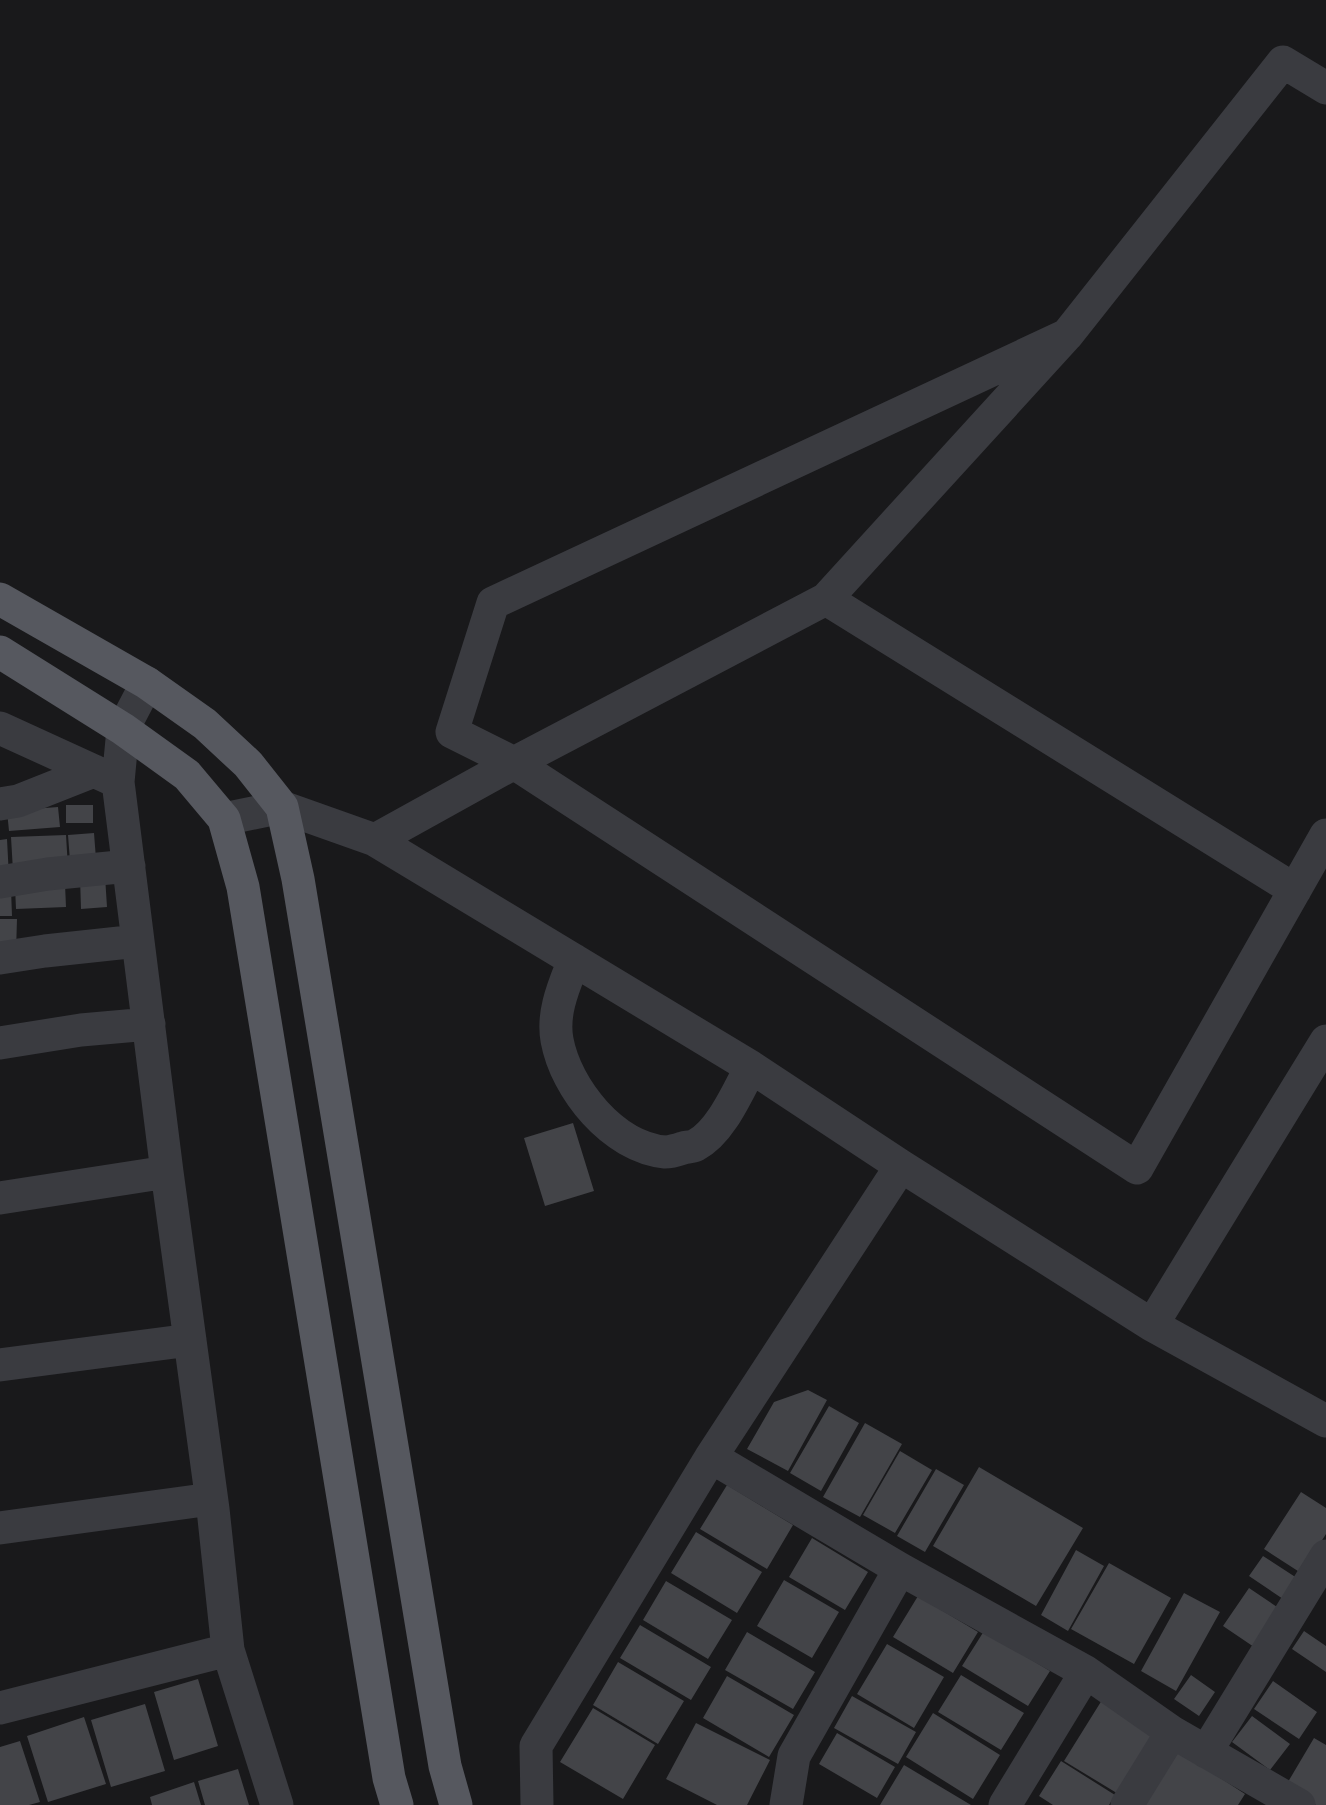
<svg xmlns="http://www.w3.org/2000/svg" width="1326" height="1805" viewBox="0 0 1326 1805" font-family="Jost,sans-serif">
	<rect width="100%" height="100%" fill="#19191b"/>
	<path fill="#434448" d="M66,805H93V823H66Z
		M58,807L60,827L9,831L7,811Z
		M94,833L96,859L70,861L68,835Z
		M66,835L68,868L13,871L11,837Z
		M7,839L9,877L0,878V840Z
		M105,876L107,907L81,909L80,877Z
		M65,884L66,907L16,909L15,887Z
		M11,889L12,916H0V890Z
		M0,919H17L16,952H0Z
		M573,1123L594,1191L545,1206L524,1138Z
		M808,1390L827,1400L788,1471L747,1449L774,1402Z
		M829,1406L859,1423L821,1491L790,1473Z
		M865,1423L902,1444L860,1517L823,1497Z
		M900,1451L932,1470L895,1533L863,1515Z
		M979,1467L1083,1528L1036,1606L933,1546Z
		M936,1469L964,1485L925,1552L897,1536Z
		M727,1485L793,1525L767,1569L700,1529Z
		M1301,1492L1326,1508V1534L1301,1573L1264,1549Z
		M696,1532L762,1572L737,1613L671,1573Z
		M812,1538L868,1572L845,1610L789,1577Z
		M1076,1550L1104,1566L1068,1631L1041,1615Z
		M1263,1556L1303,1582L1289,1603L1249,1576Z
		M1109,1563L1171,1598L1134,1664L1071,1629Z
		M784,1580L839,1612L812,1658L757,1626Z
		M666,1581L732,1620L708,1659L643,1620Z
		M1249,1588L1280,1609L1254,1647L1223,1626Z
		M1184,1593L1220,1612L1176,1691L1141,1671Z
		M918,1596L978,1632L953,1673L893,1637Z
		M640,1625L711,1667L691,1700L620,1658Z
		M984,1631L1050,1671L1028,1706L962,1666Z
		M1304,1631L1326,1646V1672L1292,1649Z
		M747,1632L815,1672L793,1709L725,1670Z
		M887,1644L944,1677L914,1728L857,1694Z
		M618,1662L684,1701L658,1744L593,1705Z
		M961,1675L1024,1713L1001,1750L938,1712Z
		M1191,1675L1215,1692L1199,1716L1174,1699Z
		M727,1676L794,1715L769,1757L703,1718Z
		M198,1679L218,1746L174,1760L154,1692Z
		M1273,1681L1317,1712L1299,1739L1254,1709Z
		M852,1696L916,1732L898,1764L834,1728Z
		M1102,1700L1158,1734L1120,1795L1064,1761Z
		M145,1704L165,1771L111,1787L91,1720Z
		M593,1708L655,1745L623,1799L560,1762Z
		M933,1713L1000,1755L973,1799L906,1757Z
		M1252,1716L1290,1744L1270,1770L1232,1742Z
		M84,1717L106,1784L48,1802L27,1736Z
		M696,1723L770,1760L747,1805H717L666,1779Z
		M837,1733L895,1767L877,1798L819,1764Z
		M1314,1738L1326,1745V1805H1316L1285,1787Z
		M20,1741L40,1802L29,1805H0V1747Z
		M1179,1751L1245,1794L1238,1805H1143Z
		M1061,1761L1115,1795L1109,1805H1053L1039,1796Z
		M904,1765L971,1805H880Z
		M238,1769L249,1805H205L198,1781Z
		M194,1782L201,1805H152L150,1797Z"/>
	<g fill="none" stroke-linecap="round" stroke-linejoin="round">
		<path stroke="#3a3b40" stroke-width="33" d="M1067,335L493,603L452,732L514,763L1137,1168L1326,835
			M826,599L1295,890
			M147,683L123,729L118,782L167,1172L213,1509L228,1650L277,1805
			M0,728L118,782
			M0,804L18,801L94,771
			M224,819L282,807L375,840L751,1067L901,1166L1152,1325L1326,1421
			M375,840L514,763L826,599L1067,335L1283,62L1326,88
			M0,882L48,874L129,866
			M0,958L45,951L138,941
			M574,960C564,986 552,1012 557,1040C566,1089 613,1147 665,1152C670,1152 677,1150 683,1148C687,1147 692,1147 696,1145C721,1132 738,1091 751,1067
			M0,1043L81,1030L149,1024
			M0,1198L167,1172
			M1152,1325L1326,1041
			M0,1365L190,1340
			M711,1457L900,1569L1086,1672L1172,1732L1299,1805
			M0,1528L211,1499
			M0,1708L228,1650
			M1206,1752L1326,1556
			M537,1805L536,1746L711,1457L901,1166
			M786,1805L794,1756L900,1569
			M1005,1805L1086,1672
			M1127,1805L1172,1732"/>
		<path stroke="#56585f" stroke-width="33" d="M0,599L147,683L205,724L248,764L282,807L298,879L445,1766L456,1805
			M0,652L123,729L187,775L224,819L243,887L389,1778L397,1805"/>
	</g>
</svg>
